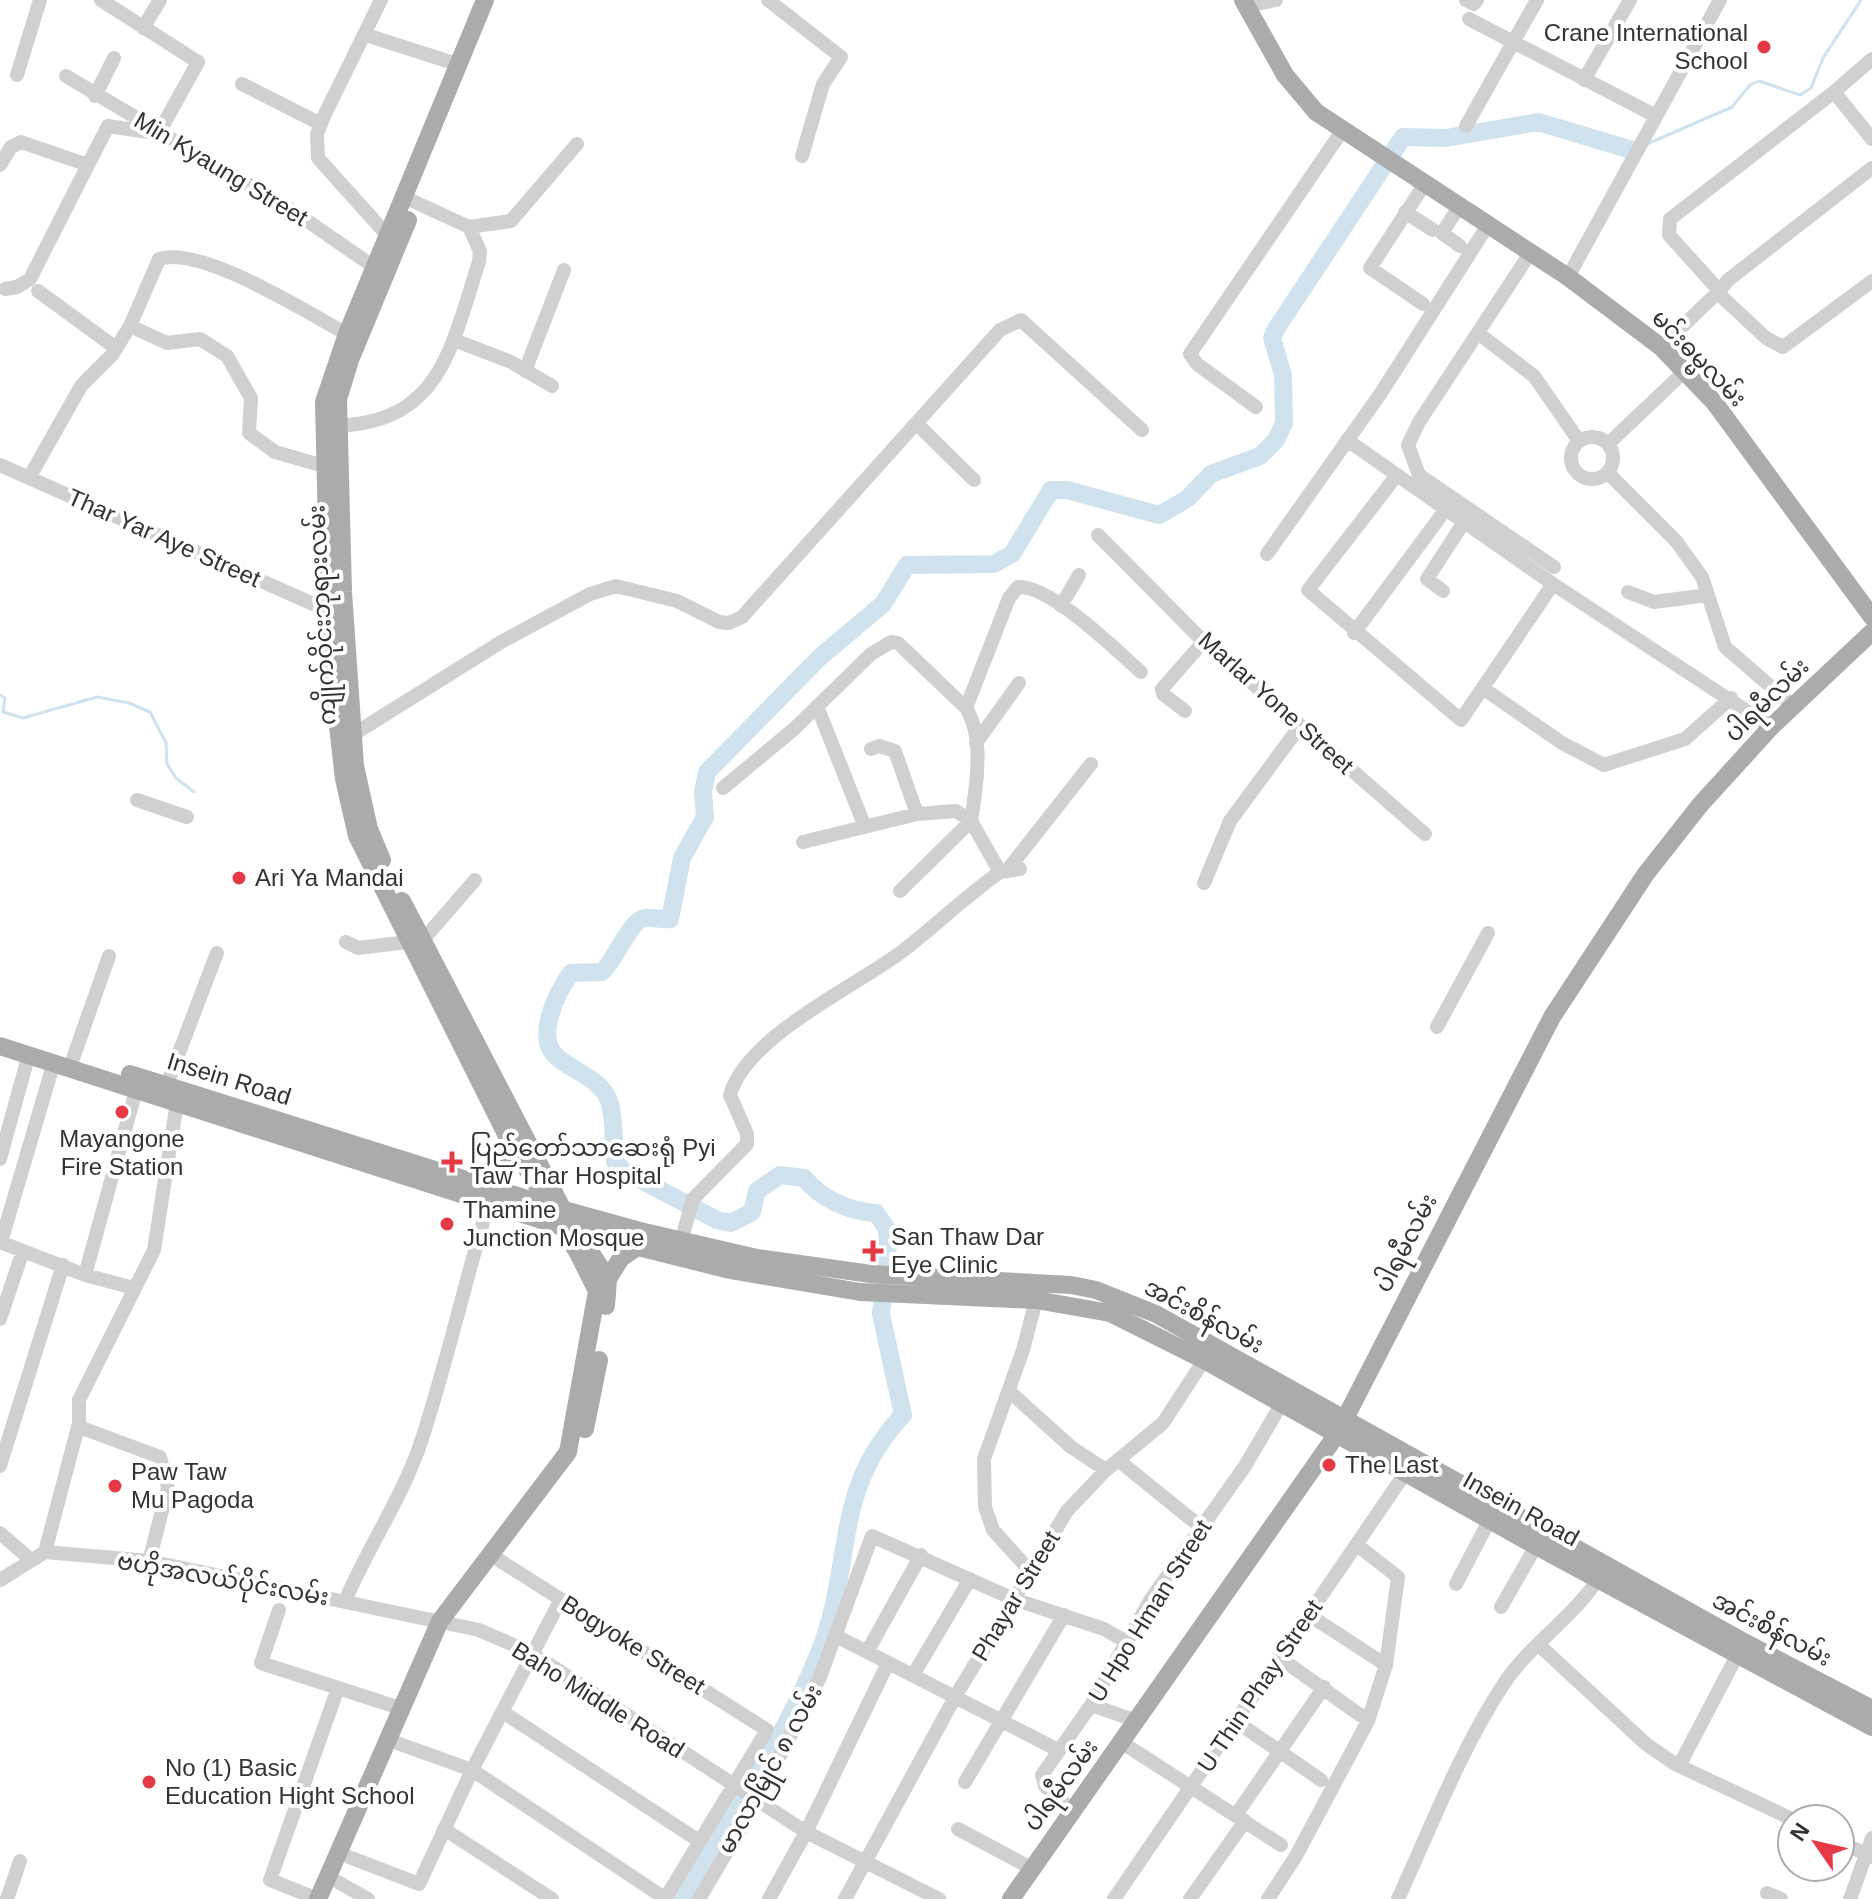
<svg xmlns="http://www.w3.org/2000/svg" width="1872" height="1899" viewBox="0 0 1872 1899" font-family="Helvetica,'Noto Sans Myanmar',sans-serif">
	<rect width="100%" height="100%" fill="#fff"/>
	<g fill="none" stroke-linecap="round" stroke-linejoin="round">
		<path stroke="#cfe2ee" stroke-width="3" d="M1647,144L1732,107L1750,85L1759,81L1800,95L1811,88L1823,58L1861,0
			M0,695L5,698L3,712L23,718L97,697L129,703L150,712L166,743L167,764L176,778L194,792"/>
		<path stroke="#cfe2ee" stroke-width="18" d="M683,1899C730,1819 784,1740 819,1653C855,1563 831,1491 903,1415L881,1314L888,1245L887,1229L876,1213C848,1211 823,1200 804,1178L780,1175L757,1191L752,1212L731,1223L717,1220L624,1171L615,1162C613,1144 615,1118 609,1101C600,1078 574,1072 557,1057C534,1038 557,992 571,973L602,972C615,960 631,919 645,918C653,917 661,920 670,919L682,858L705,817L703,792L707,772L820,657L883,604L907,565L994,564L1012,554L1051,490H1067L1159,515L1187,499L1211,474L1260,456L1276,440L1284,423L1283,375L1272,338L1276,329L1403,137L1446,138L1538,122L1632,150"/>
		<path stroke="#d0d0d0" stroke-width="14" d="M381,0L324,116L317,134L318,158L388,236
			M768,0L841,57L823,84L802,156
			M1466,0L1474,4L1477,0
			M1246,6L1276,0
			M1469,19L1656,116
			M143,28L160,0
			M366,35L460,65
			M17,75L40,0
			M66,76L296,213L374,267
			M1584,80L1630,0
			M242,84L321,124
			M1834,92L1872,59
			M95,96L114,58
			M1466,126L1537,0
			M0,165L11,147L21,142L88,165L30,279L17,287L5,289
			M88,165L108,126L148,132L161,129L198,62L101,0
			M404,197L469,227L511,221L577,144
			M1459,207L1442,233L1460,246
			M1405,212L1433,230
			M1531,252L1419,422L1408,445L1419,475L1554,567
			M1568,277L1720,0
			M1715,286L1669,235L1670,219L1834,92L1872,139
			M1721,289L1728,280L1872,168
			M38,291L116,348
			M1721,296L1766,338L1783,347L1872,281
			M1423,304L1370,268L1424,185
			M130,326L167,343L200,339L227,356L251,398L249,433L275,452L324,466
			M1478,333L1534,376L1579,441
			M454,340L511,362L552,386
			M1661,347L1713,297
			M525,371L564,270
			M1256,407L1197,364L1190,354L1342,131
			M917,424L974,480
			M330,426C441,425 450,350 479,262L480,251L469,227
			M1571 458a21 21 0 1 1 42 0a21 21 0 1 1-42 0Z
			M1347,440L1553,584L1771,727
			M1608,444L1685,371
			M0,465L329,611
			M1608,473L1676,541L1702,577L1725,647L1792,705
			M1397,475L1308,590L1461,720L1553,584
			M29,478L81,386L112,355L130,326L159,259C201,245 306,312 347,334
			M1098,535L1199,637L1425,834
			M1267,554L1381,393L1488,225
			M1443,591L1427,579L1464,522
			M1628,592L1654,602L1708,595
			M1061,606L1079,575
			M1354,633L1446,509
			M1484,689L1562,743L1604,765L1685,739L1731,698
			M817,706L865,827
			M966,708L1009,598L1018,587C1049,584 1116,650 1141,672
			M1185,711L1163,694L1162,689L1204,641
			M346,739L501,642L590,594L616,586L677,601L719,622L729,623L742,617L1000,330L1021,320L1142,430
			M976,743L1019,683
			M871,749L879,746L895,751L917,814
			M723,788L794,729L871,654L891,642L898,643L966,708C985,738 976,788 971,821L900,891
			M137,800L187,817
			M803,842L917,814L956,811L971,821L1000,872
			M1009,868L1091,764
			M1204,883L1230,821L1300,726
			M422,941L475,880
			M346,942L358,948L408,942
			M1437,1027L1488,933
			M70,1067L109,956
			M167,1084L217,953
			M0,1159L29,1054
			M681,1241L693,1199L747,1144V1134L730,1095C747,1035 856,987 904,950C936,925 966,896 1000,872L1020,869
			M0,1242L85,1275L134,1288
			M1,1242L54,1062
			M85,1275L138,1083
			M0,1319L23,1251
			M1009,1391L1071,1447L1106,1470
			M1118,1460L1202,1528
			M0,1466L63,1265
			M0,1533L30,1559
			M45,1552L79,1423
			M499,1560L767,1730L665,1899
			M149,1561L168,1488L160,1457L82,1428L79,1423V1400L154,1250L177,1102
			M1032,1573L993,1530L985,1507L984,1459L1023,1350L1036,1300
			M0,1580L45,1552L149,1561L479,1630L532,1653L806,1832L939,1899
			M1456,1584L1490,1519
			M345,1601C368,1547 402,1498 421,1442C447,1363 465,1281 489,1202
			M1501,1607L1536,1546
			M279,1610L261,1663L400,1708
			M1309,1615L1386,1665
			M836,1636L1058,1750
			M1540,1646L1646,1744L1675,1764L1792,1819
			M867,1652L921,1555
			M1280,1658L1360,1715
			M913,1675L970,1579
			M1091,1705L1137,1721
			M503,1712L699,1841
			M1237,1722L1321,1780
			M1121,1742L1281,1845
			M397,1743L472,1770L666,1899
			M1679,1766L1742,1646
			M965,1782L1064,1615
			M1072,1811L1045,1786L1042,1775L1091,1705L1151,1599L1245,1466L1282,1403
			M1236,1815L1324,1687
			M444,1829L552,1899
			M958,1829L1031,1868
			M1840,1842L1872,1857
			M349,1857L419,1884L472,1770L561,1599
			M338,1882L368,1899
			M1767,1893L1781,1899
			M7,1899L20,1861
			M318,1899L270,1880L338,1688
			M699,1899L757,1801L820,1677L872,1536L1016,1600L1104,1629L1125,1641
			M769,1899L806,1832L888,1663
			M845,1899L955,1697L1067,1511L1106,1470L1163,1423L1204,1360
			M1114,1899L1406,1472
			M1190,1899L1245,1821
			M1268,1899L1296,1856L1368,1721L1386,1665L1398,1577L1357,1545
			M1398,1899C1431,1827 1460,1751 1503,1685C1530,1643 1576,1617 1604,1570
			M1850,1899L1872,1838"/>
		<path stroke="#ababab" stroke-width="18" d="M1243,0L1285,75L1316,112L1568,277L1661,347L1714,402L1872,617
			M382,860L369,829L355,766L343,592L338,399L350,360L408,220
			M402,901L563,1210L608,1279L606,1306
			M0,1046L582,1233L730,1270L860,1292L1036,1300L1110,1313L1204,1360L1536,1546L1872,1727
			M130,1074L546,1205L640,1231L757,1258L871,1274L1071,1285L1096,1290L1156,1314L1744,1642L1872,1709
			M487,1186L499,1176L508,1138
			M608,1279L621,1258L637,1247
			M585,1429L599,1360
			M318,1899L440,1621L568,1452L597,1291L578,1253L508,1138L357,836L344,779L336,709L329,611L324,402L347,334L485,0
			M1011,1899L1337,1434L1552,1017L1645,875L1700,805L1771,727L1872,632"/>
	</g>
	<g fill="#e63946" stroke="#fff" stroke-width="3">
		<circle cx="1764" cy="47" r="8"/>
		<circle cx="239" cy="878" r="8"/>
		<circle cx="122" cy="1112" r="8"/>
		<path d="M448 1150h8v8h8v8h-8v8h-8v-8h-8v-8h8z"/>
		<circle cx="447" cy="1224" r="8"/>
		<path d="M869 1239h8v8h8v8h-8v8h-8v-8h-8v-8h8z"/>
		<circle cx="1329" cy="1465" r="8"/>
		<circle cx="115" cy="1486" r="8"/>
		<circle cx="149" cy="1782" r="8"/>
	</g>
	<g text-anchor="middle" stroke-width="8" stroke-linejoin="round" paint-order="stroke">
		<g font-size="24" fill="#333" stroke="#fff" text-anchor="start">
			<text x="1748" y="41" text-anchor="end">Crane International<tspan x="1748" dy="28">School</tspan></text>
			<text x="255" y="886">Ari Ya Mandai</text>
			<text x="122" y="1147" text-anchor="middle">Mayangone<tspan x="122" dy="28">Fire Station</tspan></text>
			<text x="470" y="1156">ပြည်တော်သာဆေးရုံ Pyi<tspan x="470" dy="28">Taw Thar Hospital</tspan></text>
			<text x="463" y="1218">Thamine<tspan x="463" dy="28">Junction Mosque</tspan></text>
			<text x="891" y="1245">San Thaw Dar<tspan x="891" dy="28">Eye Clinic</tspan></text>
			<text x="1345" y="1473">The Last</text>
			<text x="131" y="1480">Paw Taw<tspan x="131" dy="28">Mu Pagoda</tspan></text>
			<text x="165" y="1776">No (1) Basic<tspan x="165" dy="28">Education Hight School</tspan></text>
		</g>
		<g font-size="24" fill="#333" stroke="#fff">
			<text transform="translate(221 169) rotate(31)" y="8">Min Kyaung Street</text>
			<text transform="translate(1699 358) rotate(46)" y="8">မင်းဓမ္မလမ်း</text>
			<text transform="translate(164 538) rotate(24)" y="8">Thar Yar Aye Street</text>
			<text transform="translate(322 615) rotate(-93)" y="8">ကျိုက်ဝိုင်းဘုရားလမ်း</text>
			<text transform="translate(1767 700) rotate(-45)" y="8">ပါရမီလမ်း</text>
			<text transform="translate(1276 703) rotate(42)" y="8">Marlar Yone Street</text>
			<text transform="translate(229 1079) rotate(17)" y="8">Insein Road</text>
			<text transform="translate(1406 1243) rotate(-63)" y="8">ပါရမီလမ်း</text>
			<text transform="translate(1204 1316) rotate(28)" y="8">အင်းစိန်လမ်း</text>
			<text transform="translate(1521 1509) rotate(29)" y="8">Insein Road</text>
			<text transform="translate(223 1579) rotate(10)" y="8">ဗဟိုအလယ်ပိုင်းလမ်း</text>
			<text transform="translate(1016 1596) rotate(-59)" y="8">Phayar Street</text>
			<text transform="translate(1150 1611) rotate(-58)" y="8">U Hpo Hman Street</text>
			<text transform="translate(1772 1629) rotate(28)" y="8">အင်းစိန်လမ်း</text>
			<text transform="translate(633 1645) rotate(32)" y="8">Bogyoke Street</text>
			<text transform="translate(1260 1686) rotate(-56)" y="8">U Thin Phay Street</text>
			<text transform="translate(598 1700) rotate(32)" y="8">Baho Middle Road</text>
			<text transform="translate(770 1769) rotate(-61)" y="8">မာလာမြိုင် ၈ လမ်း</text>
			<text transform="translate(1061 1785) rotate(-54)" y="8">ပါရမီလမ်း</text>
		</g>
	</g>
	<g transform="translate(1816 1843) rotate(304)"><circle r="38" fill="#ffffff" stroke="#adadad" stroke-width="2"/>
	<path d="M0-6L14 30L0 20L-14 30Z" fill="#e63946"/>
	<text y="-12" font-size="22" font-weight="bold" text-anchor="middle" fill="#333333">N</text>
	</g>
</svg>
